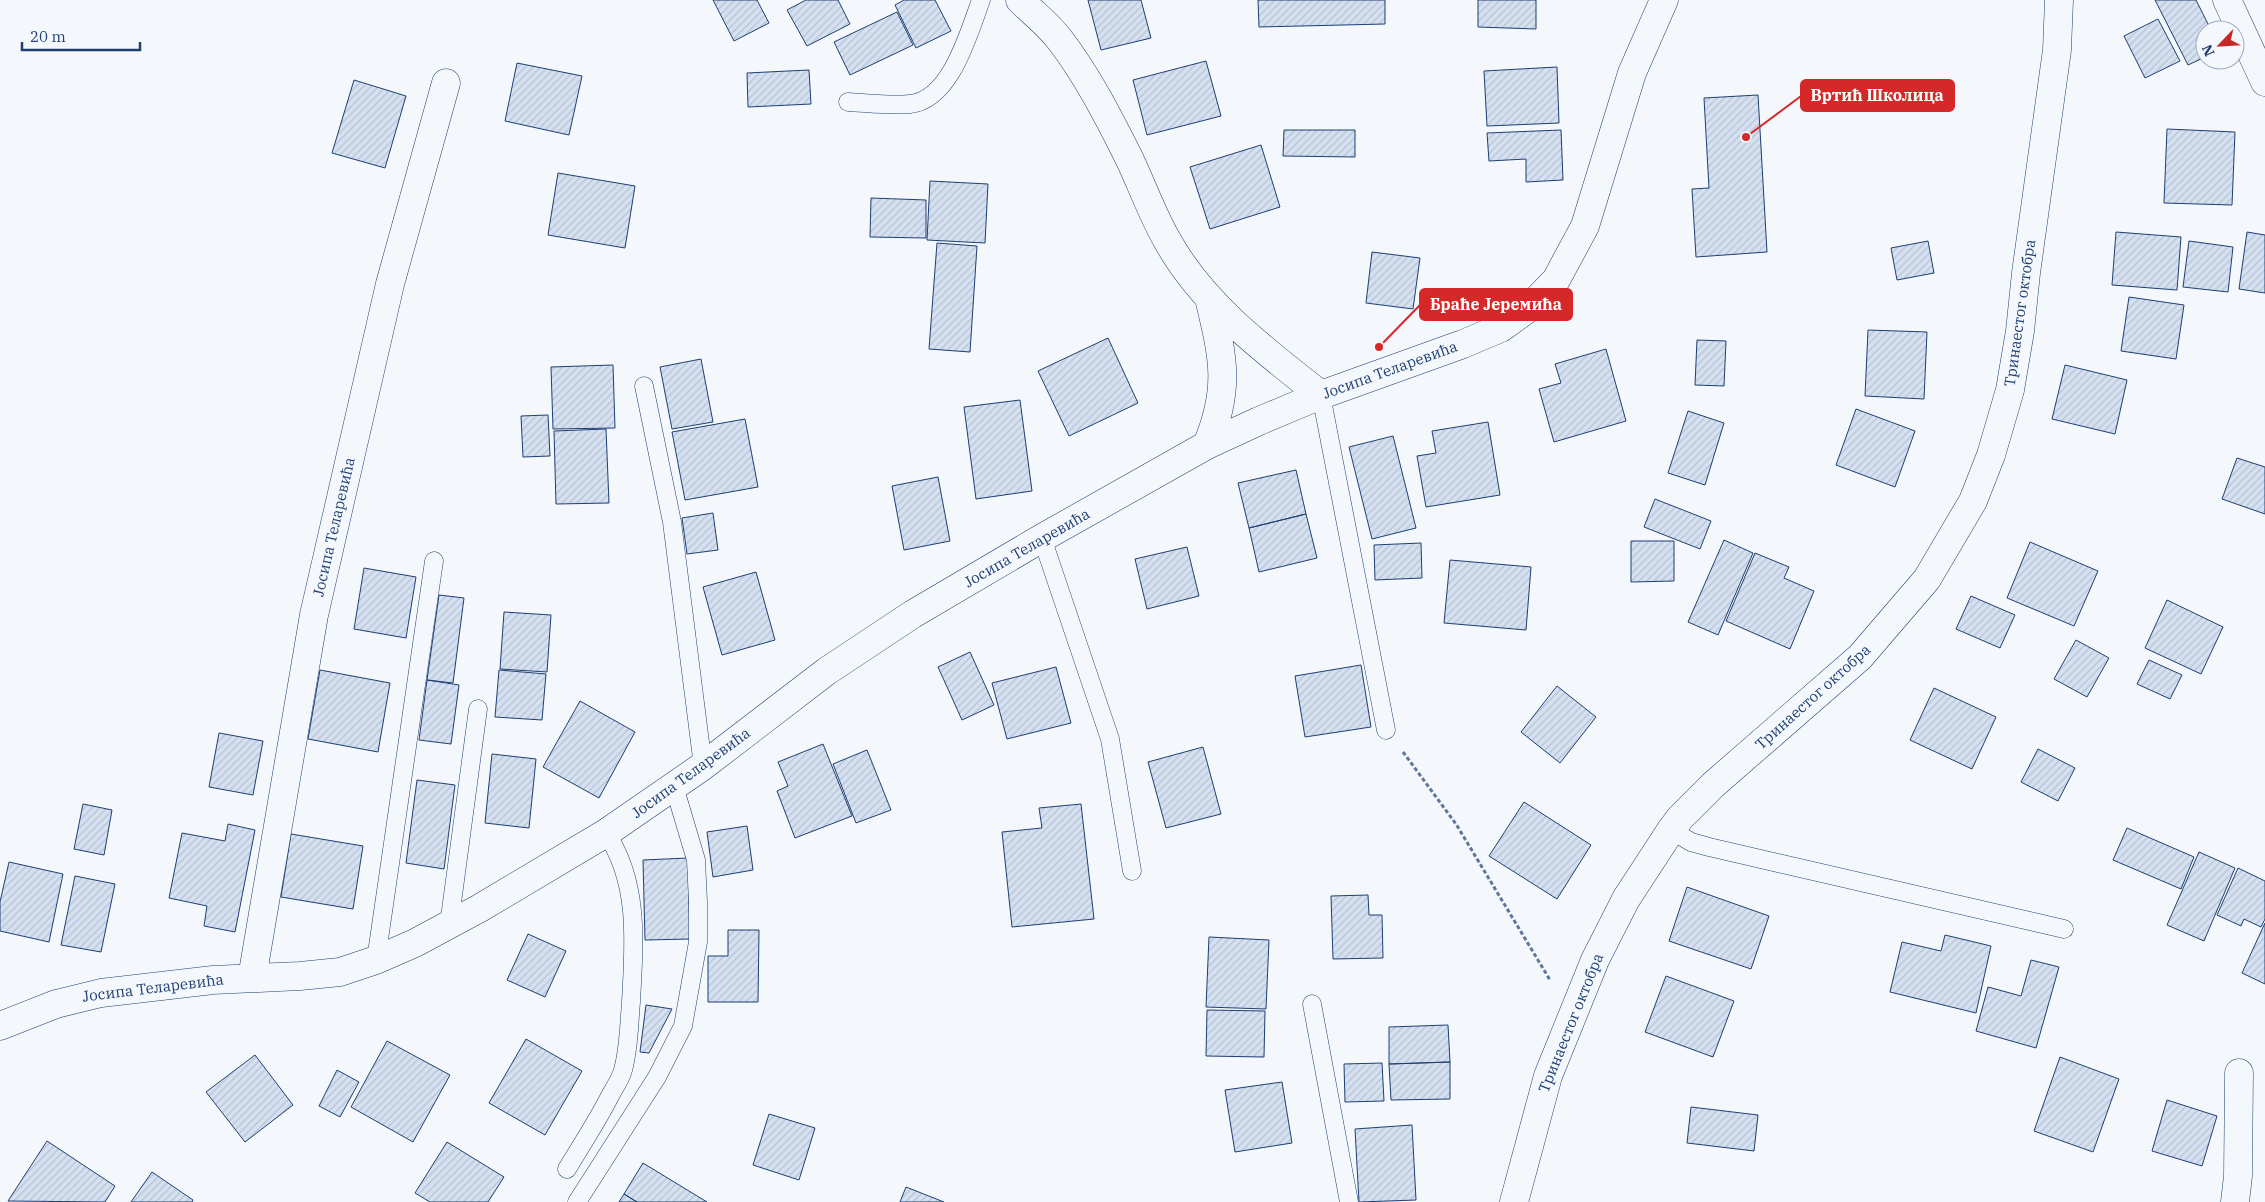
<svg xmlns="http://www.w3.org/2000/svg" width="2265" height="1202" viewBox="0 0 2265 1202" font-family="'IBM Plex Serif',serif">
	<defs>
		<pattern id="building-hatch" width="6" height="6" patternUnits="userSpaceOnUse" patternTransform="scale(1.25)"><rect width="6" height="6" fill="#d5e0f0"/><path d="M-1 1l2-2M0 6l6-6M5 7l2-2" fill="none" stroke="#b6c1d1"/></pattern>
	</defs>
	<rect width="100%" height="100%" fill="#f4f7fb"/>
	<path fill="url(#building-hatch)" stroke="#1d3f73" d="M713,0H757L769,23L734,41Z
		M806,0H838L850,24L807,46L787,10Z
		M904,0H935L951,31L916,48L895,5Z
		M1088,0H1141L1151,38L1101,50Z
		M1258,0H1385V24L1259,27Z
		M1478,0H1536V29L1478,27Z
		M2155,0H2196L2211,30H2205V57L2188,65Z
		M897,12L913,45L850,75L834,42Z
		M2158,19L2180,61L2145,78L2124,36Z
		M1206,61L1221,116L1147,135L1133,80Z
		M517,63L582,76L569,135L505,121Z
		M1557,67L1559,123L1487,126L1484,71Z
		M809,70L811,104L748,107L747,73Z
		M354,80L406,96L385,168L332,153Z
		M1758,95L1767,252L1696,257L1692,189L1709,188L1704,98Z
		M2167,129L2235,132L2232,205L2164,203Z
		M1284,130H1355V157L1283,156Z
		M1561,130L1563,180L1526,182V159L1489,161L1487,133Z
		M1261,145L1280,207L1210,229L1190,167Z
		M558,173L635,186L625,248L548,235Z
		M930,181L988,184L985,243L927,240Z
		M871,198L926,200V238L870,237Z
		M2116,232L2181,237L2177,290L2112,285Z
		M2247,232L2265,235V293L2239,289Z
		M1928,241L1934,273L1897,280L1891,248Z
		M2189,241L2233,247L2228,292L2183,287Z
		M937,243L977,246L970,352L929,349Z
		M1372,252L1420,258L1413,309L1366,303Z
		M2129,297L2184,305L2176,359L2121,351Z
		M1868,330L1927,332L1924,399L1865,396Z
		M1108,338L1138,403L1069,436L1038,371Z
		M1697,340L1726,341L1724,386L1695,385Z
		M1606,349L1626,421L1554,442L1539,389L1561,383L1555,364Z
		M701,359L713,422L672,429L660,367Z
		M613,365L615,428L553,429L551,367Z
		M2065,365L2127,380L2115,434L2052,419Z
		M1020,400L1032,491L976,499L964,407Z
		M1856,409L1915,431L1895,487L1836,465Z
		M1688,411L1724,423L1705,485L1668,473Z
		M548,415L550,456L523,457L521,416Z
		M745,419L758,487L685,500L672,432Z
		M1488,422L1500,495L1426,507L1417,456L1436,453L1432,431Z
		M606,429L609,503L556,504L554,431Z
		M1393,436L1416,528L1372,539L1349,447Z
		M2237,458L2265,467V514L2222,499Z
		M1296,470L1306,514L1249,528L1238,483Z
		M938,477L950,541L904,550L892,486Z
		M1655,499L1711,521L1700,549L1644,527Z
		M713,513L718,550L687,554L682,518Z
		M1306,514L1317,558L1259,572L1249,528Z
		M1724,540L1753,553L1718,635L1688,622Z
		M1631,541H1674V581L1631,582Z
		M2030,542L2098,571L2074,626L2007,598Z
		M1421,543L1422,578L1375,580L1374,545Z
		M1187,547L1199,596L1147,609L1135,559Z
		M1755,553L1789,567L1784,578L1814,591L1790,649L1726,621Z
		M1450,560L1531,567L1526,630L1444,623Z
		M364,568L416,577L406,638L354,629Z
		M756,572L775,640L722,655L703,587Z
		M439,595L464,598L453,683L427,680Z
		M1971,596L2015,615L2000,648L1956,629Z
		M2167,600L2223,627L2201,674L2145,648Z
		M504,612L551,615L547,672L500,669Z
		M2076,640L2109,658L2087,697L2054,679Z
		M970,652L994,705L962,720L938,667Z
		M2149,660L2182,675L2170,699L2137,684Z
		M1361,665L1371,727L1305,737L1295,676Z
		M1056,667L1071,723L1007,739L992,683Z
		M320,670L390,683L378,752L308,739Z
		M499,670L546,674L542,720L495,717Z
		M427,680L459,685L451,744L419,740Z
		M1557,686L1596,717L1560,763L1521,732Z
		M1934,688L1996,717L1972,769L1910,740Z
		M580,701L635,732L599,798L543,767Z
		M219,733L263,741L253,795L209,787Z
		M823,744L852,816L795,838L777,791L788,786L778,762Z
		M1203,747L1221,814L1166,828L1148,762Z
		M2038,749L2075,768L2058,801L2021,782Z
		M867,750L891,810L856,823L833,764Z
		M492,754L536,759L529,828L485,823Z
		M417,780L455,785L444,869L406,863Z
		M1524,802L1591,845L1557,899L1489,856Z
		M83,804L112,810L104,855L74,849Z
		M1081,804L1094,919L1012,927L1002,832L1042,828L1039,808Z
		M228,824L255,830L235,932L204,926L207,906L169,898L182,833L225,841Z
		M747,826L753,870L713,877L707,832Z
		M2127,828L2194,857L2181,889L2113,860Z
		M291,834L363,846L353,909L281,897Z
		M2199,852L2235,868L2204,941L2167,925Z
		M688,858L690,939L645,940L643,860Z
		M9,862L63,874L49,942L0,931V902Z
		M2238,868L2265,881V919L2261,927L2244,919L2241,926L2217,915Z
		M75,876L115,884L101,952L61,945Z
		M1687,887L1769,916L1751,969L1669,941Z
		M1368,895L1369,915H1382L1383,958L1333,959L1331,896Z
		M2265,923V984L2242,973Z
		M728,930H759L758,1002H708V956H728Z
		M528,934L566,951L545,997L507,980Z
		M1945,935L1991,946L1976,1013L1890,992L1902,942L1941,951Z
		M1209,937L1269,940L1266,1009L1206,1007Z
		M2031,960L2059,967L2036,1048L1976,1031L1988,987L2021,996Z
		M1666,976L1734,1001L1713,1057L1645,1032Z
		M646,1005L672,1009L649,1053L640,1052Z
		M1207,1010L1265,1011L1264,1057L1206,1056Z
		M1448,1025L1450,1062L1389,1064V1027Z
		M526,1039L582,1071L545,1135L489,1103Z
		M387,1041L450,1075L413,1142L351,1107Z
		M255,1055L293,1105L245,1142L206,1092Z
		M2060,1057L2119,1079L2093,1152L2034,1131Z
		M1450,1062V1099L1391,1100L1389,1064Z
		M1382,1063L1384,1101L1345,1102L1344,1064Z
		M337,1070L359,1082L340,1117L319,1106Z
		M1282,1082L1292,1143L1235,1152L1225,1090Z
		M2167,1100L2217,1116L2202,1166L2152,1151Z
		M1691,1107L1758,1115L1754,1151L1687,1143Z
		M769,1114L815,1128L799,1180L753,1165Z
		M1412,1125L1416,1200L1359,1202L1355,1129Z
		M47,1141L115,1186L105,1202L8,1201Z
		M447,1142L504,1177L488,1202H430L415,1193Z
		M643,1163L707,1202H637L624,1194Z
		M152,1172L193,1200L192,1202H131Z
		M906,1187L944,1202H900Z
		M624,1194L637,1202H619Z"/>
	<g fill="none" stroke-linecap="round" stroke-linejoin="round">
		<defs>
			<path id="service" d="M848,102C868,103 890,106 910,104C951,100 969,32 981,0
				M644,386L672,522L703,766
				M1321,395L1386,730
				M1042,538L1110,739L1132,871
				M1671,830L1691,842L1709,847L2064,929
				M449,925L478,709
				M376,960L434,561
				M1312,1004L1349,1202
				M567,1169C582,1144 598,1120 611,1094C615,1087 621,1078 623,1070C629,1048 629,1025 631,1002C634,945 640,883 606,833
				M577,1202L657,1077L683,1026L698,942V902L696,860L674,786"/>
			<path id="minor" d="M1020,0C1033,13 1049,25 1060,40C1087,75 1109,118 1129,158C1142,185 1152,214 1167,240C1202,304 1265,351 1321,395
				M2227,0L2265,82
				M1207,445C1231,387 1223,357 1209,298
				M252,978L314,615L390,284L446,83
				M0,1026L56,1004L101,993L213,980L300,976L340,972L376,960L415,943L480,908L606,833L703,766L827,671L913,614L1042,538L1207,445L1259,421L1321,395L1463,344L1501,328L1530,307L1556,280L1585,226L1632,73L1664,0
				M2235,1202L2238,1176L2239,1073"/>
			<path id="tertiary" d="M1514,1202L1548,1076L1595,960L1626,899L1671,830L1680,818L1713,785L1860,657L1927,579L1973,501L1991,455L2010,390L2020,331L2026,273L2057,50L2059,0"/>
		</defs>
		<use href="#service" stroke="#1d3f73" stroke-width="19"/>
		<use href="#minor" stroke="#1d3f73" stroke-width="29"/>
		<use href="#tertiary" stroke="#1d3f73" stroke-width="29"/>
		<path stroke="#5e769c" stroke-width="3" stroke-dasharray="4 2.5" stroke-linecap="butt" d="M1403,752L1456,824L1550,980"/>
		<use href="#service" stroke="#f4f7fb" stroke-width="18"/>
		<use href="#minor" stroke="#f4f7fb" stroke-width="28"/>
		<use href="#tertiary" stroke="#f4f7fb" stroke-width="28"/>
	</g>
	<g text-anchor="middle" stroke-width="4" stroke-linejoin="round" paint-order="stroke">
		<g font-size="15" fill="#1d3f73" stroke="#f4f7fb">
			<text transform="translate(2020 313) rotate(-82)" y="5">Тринаестог октобра</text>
			<text transform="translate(1390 370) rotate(-20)" y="5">Јосипа Теларевића</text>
			<text transform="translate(334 527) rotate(-77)" y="5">Јосипа Теларевића</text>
			<text transform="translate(1027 548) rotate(-30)" y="5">Јосипа Теларевића</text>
			<text transform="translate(1813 697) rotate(-42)" y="5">Тринаестог октобра</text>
			<text transform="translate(691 773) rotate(-36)" y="5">Јосипа Теларевића</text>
			<text transform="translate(153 988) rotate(-7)" y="5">Јосипа Теларевића</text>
			<text transform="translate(1571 1023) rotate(-68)" y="5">Тринаестог октобра</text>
		</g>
	</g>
	<path fill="none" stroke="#d62828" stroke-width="2" d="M1746 137L1801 96M1379 347L1420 305"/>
	<g fill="#d62828" stroke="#f4f7fb" stroke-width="2">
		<circle cx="1746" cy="137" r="5"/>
		<circle cx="1379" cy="347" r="5"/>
	</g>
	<g fill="#d62828" stroke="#d62828" stroke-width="2">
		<rect x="1801" y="80" width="153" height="31" rx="5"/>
		<rect x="1420" y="289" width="152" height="31" rx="5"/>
	</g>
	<g font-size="16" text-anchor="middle" font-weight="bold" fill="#fff">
		<text x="1877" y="101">Вртић Школица</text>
		<text x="1496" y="310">Браће Јеремића</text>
	</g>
	<g transform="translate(2220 45) rotate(245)"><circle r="24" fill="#f4f7fb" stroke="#9eadc5"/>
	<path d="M0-4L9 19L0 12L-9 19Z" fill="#c62828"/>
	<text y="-8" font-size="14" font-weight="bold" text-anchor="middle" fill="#1d3f73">N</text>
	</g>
	<path d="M22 42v8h118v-8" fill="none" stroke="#1d3f73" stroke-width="2.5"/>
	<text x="30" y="42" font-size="15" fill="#1d3f73" stroke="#f4f7fb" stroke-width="4" paint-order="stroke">20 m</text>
</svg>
